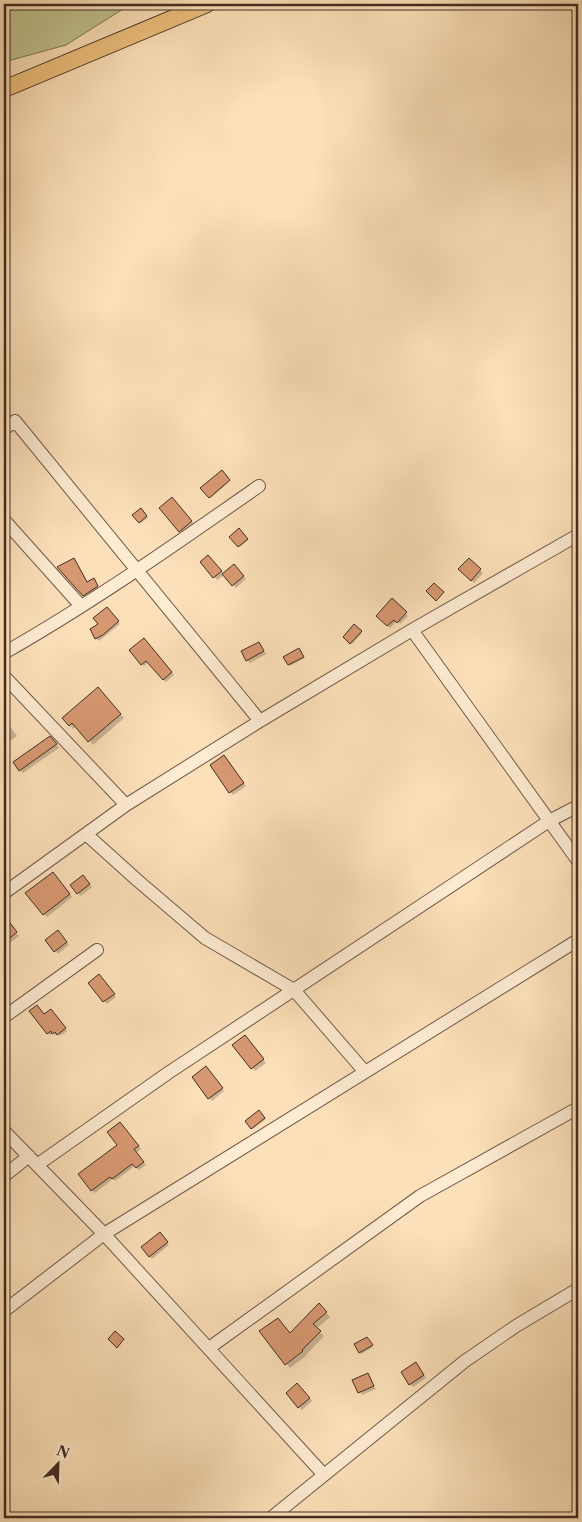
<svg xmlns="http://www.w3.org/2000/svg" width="582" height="1522" viewBox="0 0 582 1522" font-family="'Libre Caslon Text',serif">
	<rect width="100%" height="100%" fill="#fce0b9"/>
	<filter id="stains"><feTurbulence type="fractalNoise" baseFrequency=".004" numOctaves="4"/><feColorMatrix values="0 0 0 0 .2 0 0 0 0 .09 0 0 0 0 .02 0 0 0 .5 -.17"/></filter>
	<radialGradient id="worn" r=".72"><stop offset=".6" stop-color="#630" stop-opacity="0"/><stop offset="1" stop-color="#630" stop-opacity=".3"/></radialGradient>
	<path fill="#c1c28e" stroke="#827758" d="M4,4H131L66,45L4,62Z"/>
	<path fill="#0003" d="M222,472L230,481L211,498L202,488Z
		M175,502L194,524L183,533L160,509Z
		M141,510L148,518L141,523L134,515Z
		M239,530L248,540L240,547L231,537Z
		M208,557L224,574L234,566L246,579L236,588L224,575L217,580L201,562Z
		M74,559L88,583L94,580L100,589L86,598L59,567Z
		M469,560L483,573L474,583L460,569Z
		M392,600L408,616L400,624L397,621L390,628L377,616Z
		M106,609L120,624L99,641L96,638Z
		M355,626L362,633L352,644L344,637Z
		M146,642L174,675L166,682L149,662L144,666L131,651Z
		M261,646L266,654L250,663L247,660Z
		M300,651L304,658L290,666L289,665Z
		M102,693L124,718L93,745L77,726L73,729L64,718Z
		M9,725L17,736L4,746V729Z
		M50,738L59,748L23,773L20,770Z
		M227,760L246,786L233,795L230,792Z
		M55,876L72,897L47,917L27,894Z
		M85,879L92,887L81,896L71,885Z
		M5,919L19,936L4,948V920Z
		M61,934L69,945L58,954L47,940Z
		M102,978L116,997L107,1004L89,983Z
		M53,1013L67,1031L60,1036L58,1033L55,1035L53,1033L50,1035L48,1033L44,1016Z
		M248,1040L266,1063L255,1071L234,1045Z
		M208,1071L224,1091L212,1101L209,1098Z
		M259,1111L266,1119L253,1129L247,1121Z
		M123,1126L141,1149L136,1153L146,1165L139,1170L135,1166L115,1181L113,1179L95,1193L92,1190L119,1145Z
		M162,1236L169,1245L152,1259L142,1247Z
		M323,1309L330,1317L316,1329L324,1336L306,1355V1356L290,1368L261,1332L290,1334Z
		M368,1339L373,1347L361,1354L355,1345Z
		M416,1363L426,1378L413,1387L410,1384Z
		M368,1374L376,1389L362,1395L354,1380Z
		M300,1387L312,1401L302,1410L299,1407Z"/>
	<path fill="#d89972" stroke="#432c22" d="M222,470L230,480L209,498L200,488Z
		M172,497L192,521L179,532L159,508Z
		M141,508L147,516L139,523L132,515Z
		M239,528L248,539L238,547L229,537Z
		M208,555L222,571L213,578L200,562Z
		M74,558L87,582L94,578L98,586L83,596L57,567Z
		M469,558L481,569L471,581L458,569Z
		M234,564L244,576L232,586L222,574Z
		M434,583L444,592L436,601L426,591Z
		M392,598L407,612L397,623L394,620L387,626L376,616Z
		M107,607L119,621L103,635L95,639L90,629L98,624L93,618Z
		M354,624L362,631L350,644L343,637Z
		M144,638L172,672L163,680L146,661L141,665L129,650Z
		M259,642L264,651L246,661L241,651Z
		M299,648L304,657L288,665L283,657Z
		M98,687L121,714L88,742L72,723L69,726L62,718Z
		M50,736L57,744L19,771L13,762Z
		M224,755L244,783L229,793L210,765Z
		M53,872L70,894L43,915L25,893Z
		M83,875L90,884L77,894L70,885Z
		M4,915L17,932L4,943Z
		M58,930L67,942L54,952L45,940Z
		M99,974L115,994L103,1002L88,983Z
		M37,1005L44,1014L51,1009L66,1028L57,1035L55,1032L52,1034L51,1031L47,1034L29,1011Z
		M245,1035L264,1059L251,1069L232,1045Z
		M206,1066L223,1088L208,1099L192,1077Z
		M259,1110L265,1118L251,1129L245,1121Z
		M120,1122L139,1146L134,1149L144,1162L136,1168L132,1164L112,1179L110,1177L91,1191L78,1174L117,1145L107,1132Z
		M160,1232L168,1242L149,1257L141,1247Z
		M319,1303L327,1312L313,1324L321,1331L302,1350L303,1351L285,1365L259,1331L278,1318L290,1333Z
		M115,1331L124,1339L117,1348L108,1339Z
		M367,1337L373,1345L359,1353L354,1344Z
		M416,1362L424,1375L409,1385L401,1372Z
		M368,1373L374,1386L358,1393L352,1380Z
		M297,1383L310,1398L298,1408L286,1393Z"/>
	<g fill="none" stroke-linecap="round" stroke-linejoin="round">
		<defs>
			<path id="minor" d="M4,429L15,421L260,721
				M4,520L81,606
				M412,630L578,861
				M4,653C92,603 176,544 259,486
				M4,676L126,805
				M86,834L137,880L205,938L294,990L365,1072
				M4,893L126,805L260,721L412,630L578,535
				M4,1017L97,950
				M4,1131L104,1234L324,1475
				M37,1165L168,1073L549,821L578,806
				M4,1176L29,1156
				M4,1311L104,1234L578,940
				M209,1348L420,1196L578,1108
				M271,1518L465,1361L516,1326L578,1289"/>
			<path id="major" d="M4,89L207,4"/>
		</defs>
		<use href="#minor" stroke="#715948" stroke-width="14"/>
		<use href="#major" stroke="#432c22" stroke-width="18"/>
		<use href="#minor" stroke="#fdebd2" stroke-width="12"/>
		<use href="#major" stroke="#eec07c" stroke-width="16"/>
	</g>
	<rect width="582" height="1522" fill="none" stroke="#fce0b9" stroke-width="20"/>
	<rect x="5" y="5" width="572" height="1512" fill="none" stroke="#432c22" stroke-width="2.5"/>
	<rect x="10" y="10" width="562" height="1502" fill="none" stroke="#432c22"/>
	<g transform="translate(58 1464) rotate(23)" stroke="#fdebd2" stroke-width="4" paint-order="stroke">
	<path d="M0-4L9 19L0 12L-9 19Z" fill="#432c22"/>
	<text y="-8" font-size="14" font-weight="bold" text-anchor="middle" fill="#432c22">N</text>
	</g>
	<rect width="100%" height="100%" filter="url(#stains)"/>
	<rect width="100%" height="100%" fill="url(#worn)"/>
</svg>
